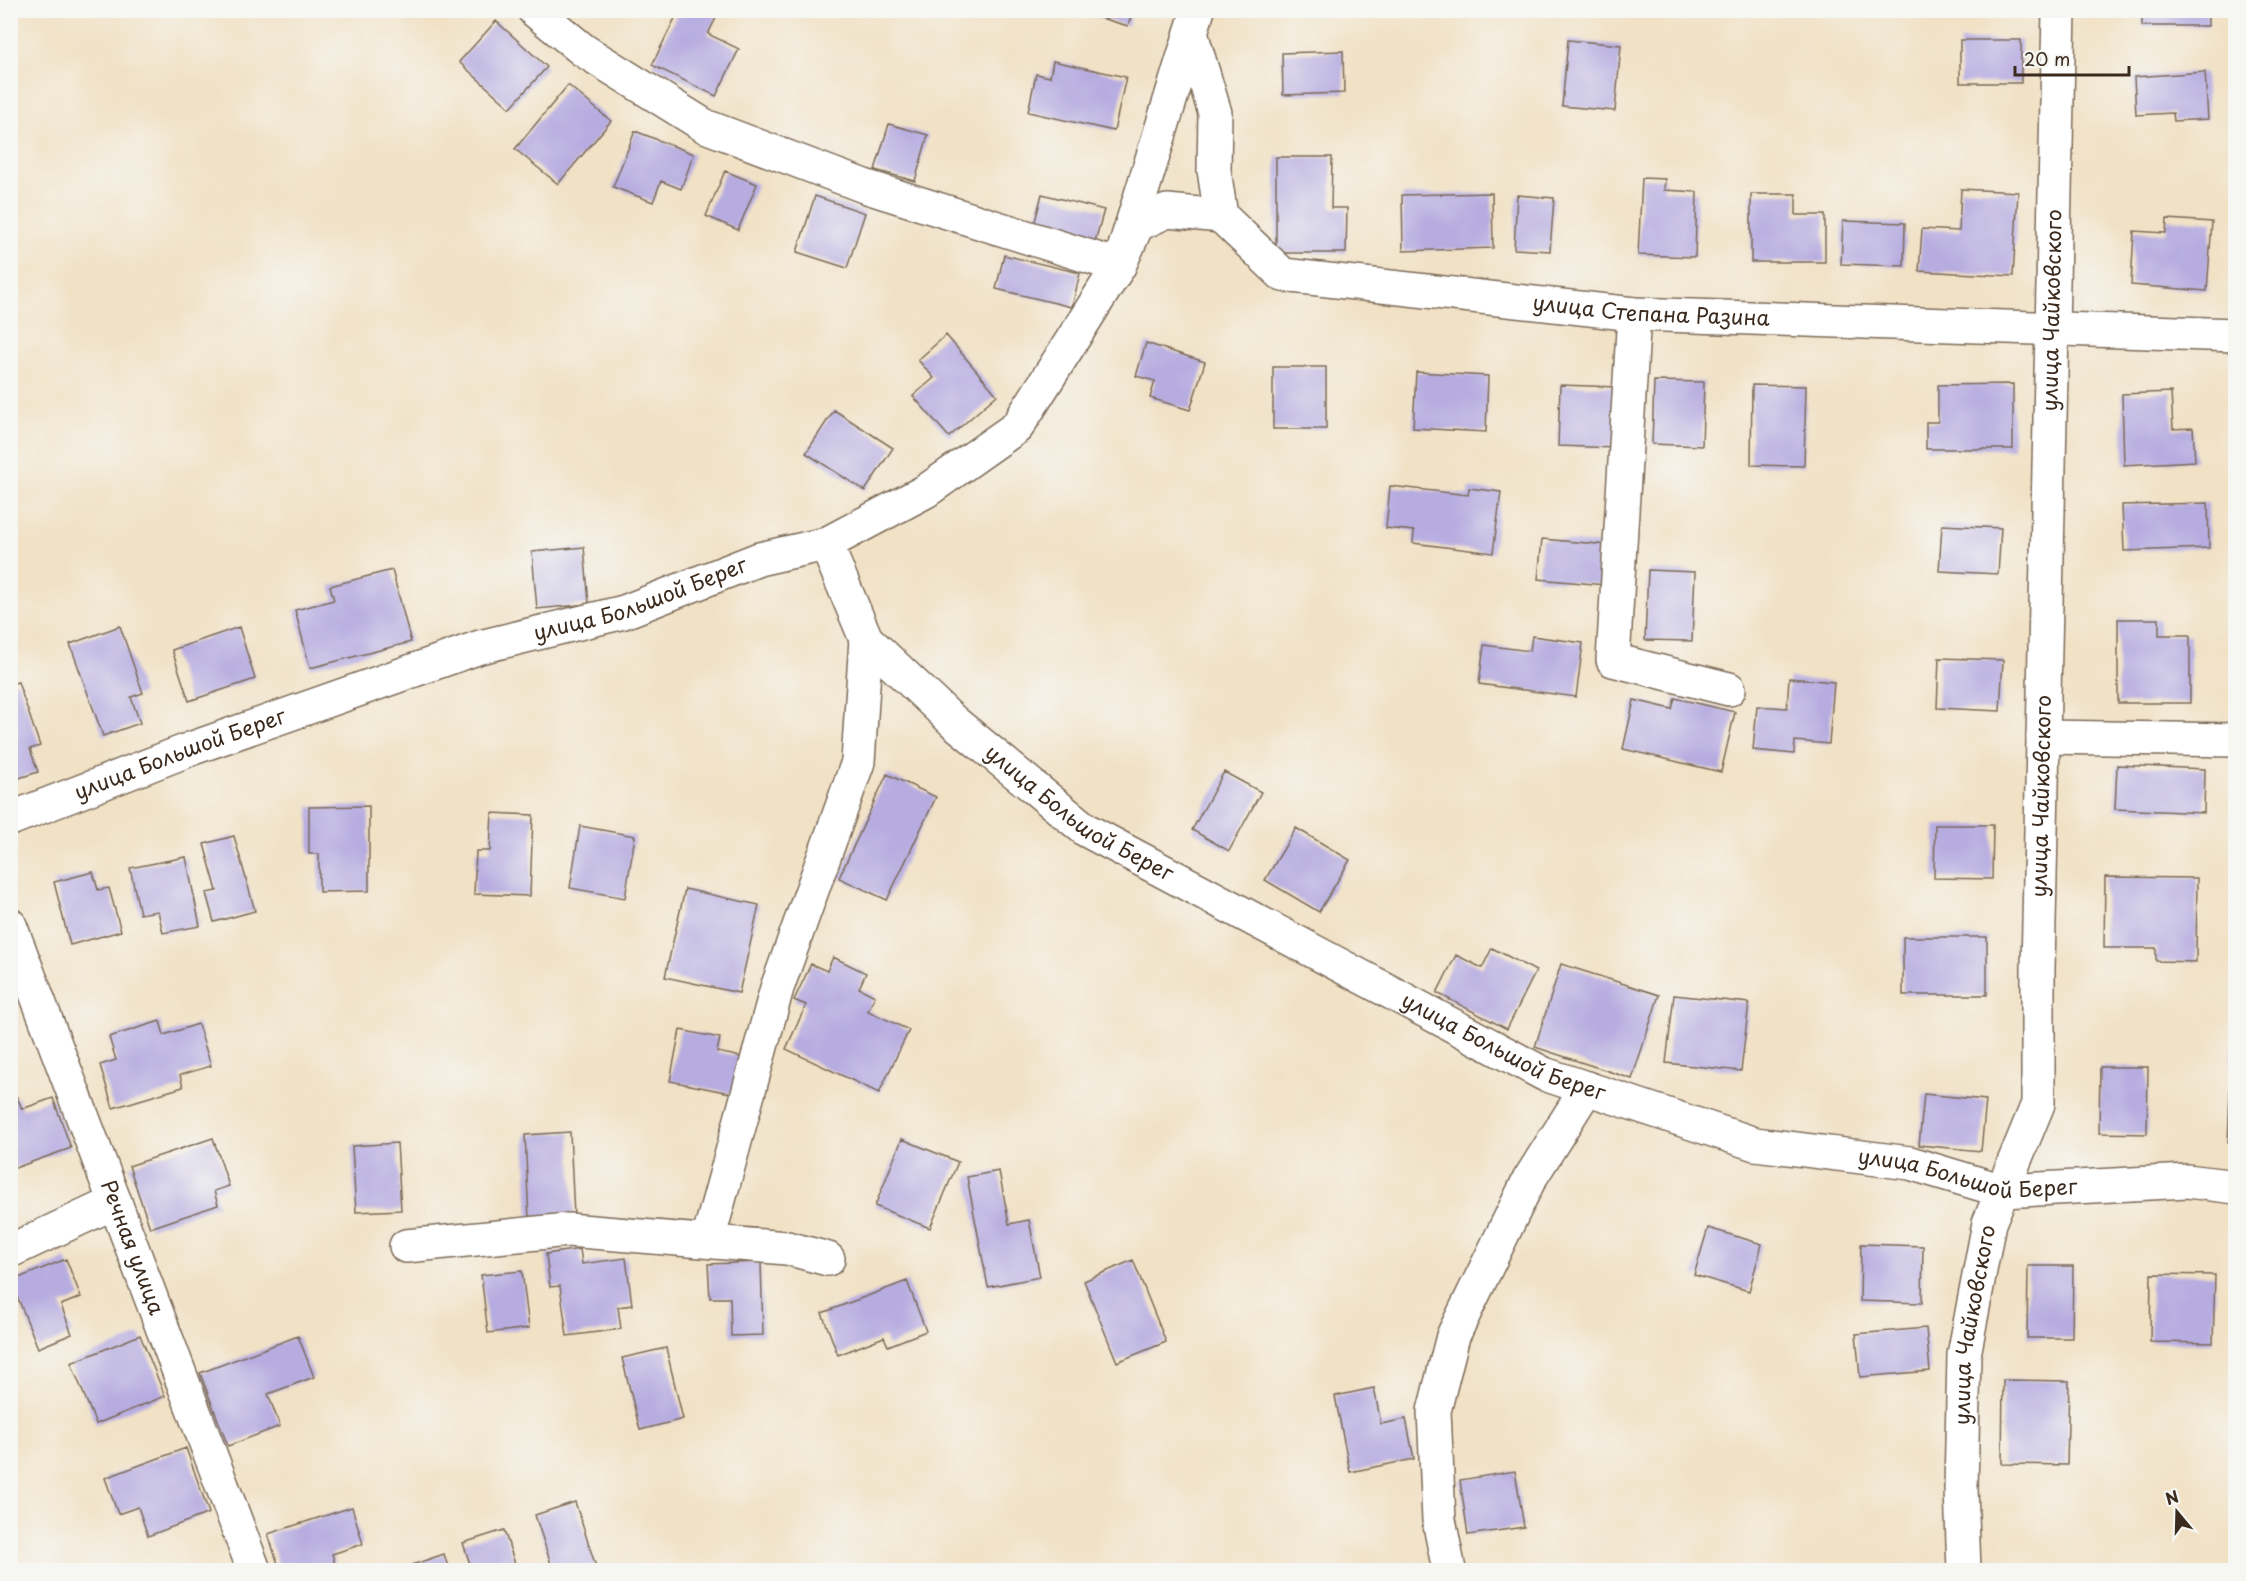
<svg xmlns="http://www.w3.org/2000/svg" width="2246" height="1581" viewBox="0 0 2246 1581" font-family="'Playpen Sans',sans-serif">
	<rect width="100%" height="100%" fill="#f6f6f2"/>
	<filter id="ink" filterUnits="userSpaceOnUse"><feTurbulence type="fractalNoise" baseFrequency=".0167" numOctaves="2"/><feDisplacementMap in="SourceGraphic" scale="12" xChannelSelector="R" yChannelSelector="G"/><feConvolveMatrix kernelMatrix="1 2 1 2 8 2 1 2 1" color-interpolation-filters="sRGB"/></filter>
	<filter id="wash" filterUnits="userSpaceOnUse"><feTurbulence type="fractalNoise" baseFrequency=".008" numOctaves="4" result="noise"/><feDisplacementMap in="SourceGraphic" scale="24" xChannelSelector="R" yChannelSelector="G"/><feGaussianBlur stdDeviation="1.35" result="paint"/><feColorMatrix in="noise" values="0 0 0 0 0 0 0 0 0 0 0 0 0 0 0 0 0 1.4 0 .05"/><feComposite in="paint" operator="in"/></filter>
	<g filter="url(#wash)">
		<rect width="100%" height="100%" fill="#f1e1c5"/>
		<g id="blocks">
			<path fill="#b6ace0" d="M679,10H720L708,34L739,49L716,96L652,65Z
				M1074,10H1133L1128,26Z
				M2142,10H2208V26H2142Z
				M496,21L547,67L510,108L459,62Z
				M1568,40L1621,45L1615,111L1562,106Z
				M1960,40H2021V83H1960Z
				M1343,51L1344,93L1283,95L1282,53Z
				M1053,61L1126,77L1114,131L1028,112L1036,74L1050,77Z
				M2205,72L2208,119L2174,121L2173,113L2136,115L2134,77Z
				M568,85L611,121L558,184L515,149Z
				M889,124L928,135L915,181L875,170Z
				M635,131L694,154L681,189L661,181L653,202L613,187Z
				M1276,157H1332L1331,208H1347L1346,253H1276Z
				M725,171L757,184L738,230L706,216Z
				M1642,178L1665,179L1664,190L1697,192L1695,257L1638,255Z
				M1961,189L2018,192L2013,276L1919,271L1922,229L1959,231Z
				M1492,193L1493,248L1403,251L1402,195Z
				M1042,194L1104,210L1094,245L1033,229Z
				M1751,194H1796V215H1825V262H1751Z
				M1517,195L1554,198L1550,251L1514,249Z
				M815,196L865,213L847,268L797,252Z
				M2167,219L2212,222L2207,291L2131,285L2134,231L2166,233Z
				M1843,221L1905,223L1904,266L1841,264Z
				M1004,255L1080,273L1072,307L996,289Z
				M946,335L997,395L949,437L913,396L934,378L918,360Z
				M1146,343L1205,362L1190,410L1150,398L1155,381L1136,376Z
				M1273,367H1326V429H1273Z
				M1416,372L1488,376L1486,432L1413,428Z
				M1654,381L1704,382L1702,446L1652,444Z
				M2013,384V449H1926V422H1938V385Z
				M1560,385L1618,387L1617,448L1558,446Z
				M1752,385L1806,386L1804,466L1751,465Z
				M2171,392L2173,429L2193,428L2195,461L2124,465L2122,394Z
				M834,410L893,448L865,491L806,453Z
				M1390,486L1468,495L1469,488L1501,492L1493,553L1413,543L1414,531L1386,528Z
				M2208,503L2209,548L2124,551L2122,505Z
				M1942,525L2001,528L1998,574L1939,571Z
				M1542,539L1609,545L1605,585L1538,579Z
				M584,547L589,604L537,609L532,552Z
				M392,570L411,642L310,668L295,610L334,600L330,586Z
				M1648,570L1695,572L1692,641L1645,640Z
				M2118,619H2159V635H2190V703H2118Z
				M120,626L143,693L131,697L140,723L103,736L70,644Z
				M239,627L255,679L189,701L172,650Z
				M1532,636L1583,643L1576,697L1479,684L1484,645L1530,651Z
				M1939,658L2003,660L2000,711L1937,708Z
				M1789,678L1834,682L1829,744L1795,741L1794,754L1753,750L1757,706L1787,708Z
				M18,682L40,746L30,749L38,772L10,781V684Z
				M1675,698L1735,712L1721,772L1623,749L1634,700L1672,709Z
				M2117,765L2205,769L2204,813L2115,809Z
				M1224,772L1261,792L1229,851L1192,830Z
				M887,774L936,797L887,900L839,878Z
				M369,806V891L319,892V854H309V807Z
				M492,813L533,815L530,896L474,894L476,851H490Z
				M1935,825H1993L1992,879L1934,878Z
				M580,826L635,836L625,898L570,888Z
				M1296,828L1350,860L1319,912L1265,880Z
				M234,836L255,911L214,922L206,893L217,891L204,844Z
				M186,857L200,926L163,933L158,911L140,914L130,868Z
				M93,872L98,890L109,888L121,931L70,945L54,882Z
				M2105,877L2197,878L2196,962L2156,961V948H2104Z
				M685,889L759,905L739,993L665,977Z
				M1903,937H1987V995H1903Z
				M1492,948L1536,971L1507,1029L1437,993L1456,955L1482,968Z
				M833,957L866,973L859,988L875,996L868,1011L909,1030L879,1093L786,1049L806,1005L794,1000L811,964L827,971Z
				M1561,964L1659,995L1632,1079L1535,1047Z
				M1674,995L1749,1003L1741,1071L1666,1063Z
				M160,1021L164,1035L198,1024L211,1066L180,1075L183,1087L113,1108L100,1065L116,1060L109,1037Z
				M680,1030L720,1038L717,1052L747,1058L740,1095L670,1081Z
				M2232,1042L2236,1043V1142H2228Z
				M2100,1067H2148L2147,1134L2099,1133Z
				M1924,1094L1986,1100L1981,1151L1919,1145Z
				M17,1097L22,1109L53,1098L71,1148L15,1168L10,1154V1099Z
				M570,1132L574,1216L529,1219L525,1135Z
				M213,1138L229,1186L214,1191L218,1205L150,1228L129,1166Z
				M902,1139L958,1162L930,1228L875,1206Z
				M397,1143L401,1210L356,1212L352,1146Z
				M999,1171L1009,1224L1029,1220L1040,1277L988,1287L967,1177Z
				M1708,1228L1762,1244L1749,1291L1694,1275Z
				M1861,1244L1923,1246L1922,1303L1860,1301Z
				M580,1249L582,1264L626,1258L632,1305L618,1307L621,1329L567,1336L560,1286L550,1287L546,1254Z
				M66,1259L81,1297L61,1305L72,1334L38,1348L11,1281Z
				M1133,1260L1166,1342L1117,1362L1084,1281Z
				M761,1262L763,1335L731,1336L730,1298H710L708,1264Z
				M2028,1266H2073L2072,1338H2027Z
				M522,1271L529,1328L488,1333L481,1275Z
				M2151,1274L2215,1275L2213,1343L2150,1342Z
				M907,1281L926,1331L888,1346L884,1337L838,1355L822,1313Z
				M1926,1328L1930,1371L1860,1377L1856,1334Z
				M140,1335L165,1396L96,1424L71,1363Z
				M298,1336L314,1377L268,1394L280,1426L228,1446L200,1373Z
				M666,1348L683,1419L640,1430L622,1358Z
				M2003,1380L2069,1381L2067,1465L2002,1464Z
				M1374,1388L1381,1424L1406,1419L1414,1459L1350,1472L1335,1396Z
				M186,1448L209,1513L148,1536L138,1507L118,1514L105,1478Z
				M1515,1471L1524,1527L1468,1535L1460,1480Z
				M575,1502L597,1570H553L535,1515Z
				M352,1507L363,1544L332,1554L337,1570H280L268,1534Z
				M504,1530L517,1570H472L463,1543Z
				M444,1554L449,1570H407L406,1567Z
				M1936,1566V1570H1843V1568Z"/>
		</g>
	</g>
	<g filter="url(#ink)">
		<use href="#blocks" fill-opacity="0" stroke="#7b6a58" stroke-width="1.5"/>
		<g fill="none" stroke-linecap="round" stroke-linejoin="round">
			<defs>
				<g id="street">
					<path id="s1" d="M534,10L583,50L705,126L864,186L1119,266L1137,225L1167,211L1221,216L1283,275L1634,314L2236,335"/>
					<path d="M1191,33L1215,113L1214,170L1221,216"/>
					<path d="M1634,314L1613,660L1729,689"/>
					<path d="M826,544L926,491L1017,427L1119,266L1198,10"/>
					<path d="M2043,737L2236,740"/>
					<path id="s2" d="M10,819L193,748L480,647L624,612L759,559L826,544L866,639L954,722L1086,830L1544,1074L1755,1144L1910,1163L2003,1191L2187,1181L2236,1187"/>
					<path id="s3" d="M10,925L254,1570"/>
					<path d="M708,1240L777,988L858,762L866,639"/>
					<path d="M406,1246L568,1230L787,1248L828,1259"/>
					<path d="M10,1251L115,1202"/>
					<path d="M1449,1570L1439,1520L1434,1411L1453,1336L1529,1180L1587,1088"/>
					<path id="s4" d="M1964,1570L1961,1488L1964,1355L1989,1223L2038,1104V968L2059,10"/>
				</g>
			</defs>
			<use href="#street" stroke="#7b6a58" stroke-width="36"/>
			<use href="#street" stroke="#fff" stroke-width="33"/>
		</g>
	</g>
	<g text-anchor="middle" stroke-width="5" stroke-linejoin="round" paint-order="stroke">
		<g font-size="21" fill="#3b2a1e" stroke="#f6f6f2">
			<text dy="7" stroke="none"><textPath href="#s1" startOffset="1232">улица Степана Разина</textPath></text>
			<text dy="7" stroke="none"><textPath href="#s4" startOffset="1272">улица Чайковского</textPath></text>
			<text dy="7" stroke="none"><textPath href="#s2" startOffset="668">улица Большой Берег</textPath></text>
			<text dy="7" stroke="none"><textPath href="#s2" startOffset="182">улица Большой Берег</textPath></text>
			<text dy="7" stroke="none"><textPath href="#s4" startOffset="786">улица Чайковского</textPath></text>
			<text dy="7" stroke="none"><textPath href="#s2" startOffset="1242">улица Большой Берег</textPath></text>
			<text dy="7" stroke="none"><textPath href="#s2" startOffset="1728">улица Большой Берег</textPath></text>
			<text dy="7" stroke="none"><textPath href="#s2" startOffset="2214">улица Большой Берег</textPath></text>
			<text dy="7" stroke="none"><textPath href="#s3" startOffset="345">Речная улица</textPath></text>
			<text dy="7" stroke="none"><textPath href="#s4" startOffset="246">улица Чайковского</textPath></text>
		</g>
	</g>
	<rect width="2246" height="1581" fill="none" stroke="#f6f6f2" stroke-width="36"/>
	<g transform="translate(2177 1512) rotate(341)" stroke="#f6f6f2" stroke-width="4.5" paint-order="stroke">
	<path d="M0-4.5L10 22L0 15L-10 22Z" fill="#3b2a1e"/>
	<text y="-9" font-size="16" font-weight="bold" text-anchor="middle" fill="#3b2a1e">N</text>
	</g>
	<path d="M2015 66v9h114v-9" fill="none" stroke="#3b2a1e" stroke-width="3"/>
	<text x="2024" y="66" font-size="18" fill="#3b2a1e" stroke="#f6f6f2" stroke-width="4.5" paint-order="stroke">20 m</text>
</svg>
